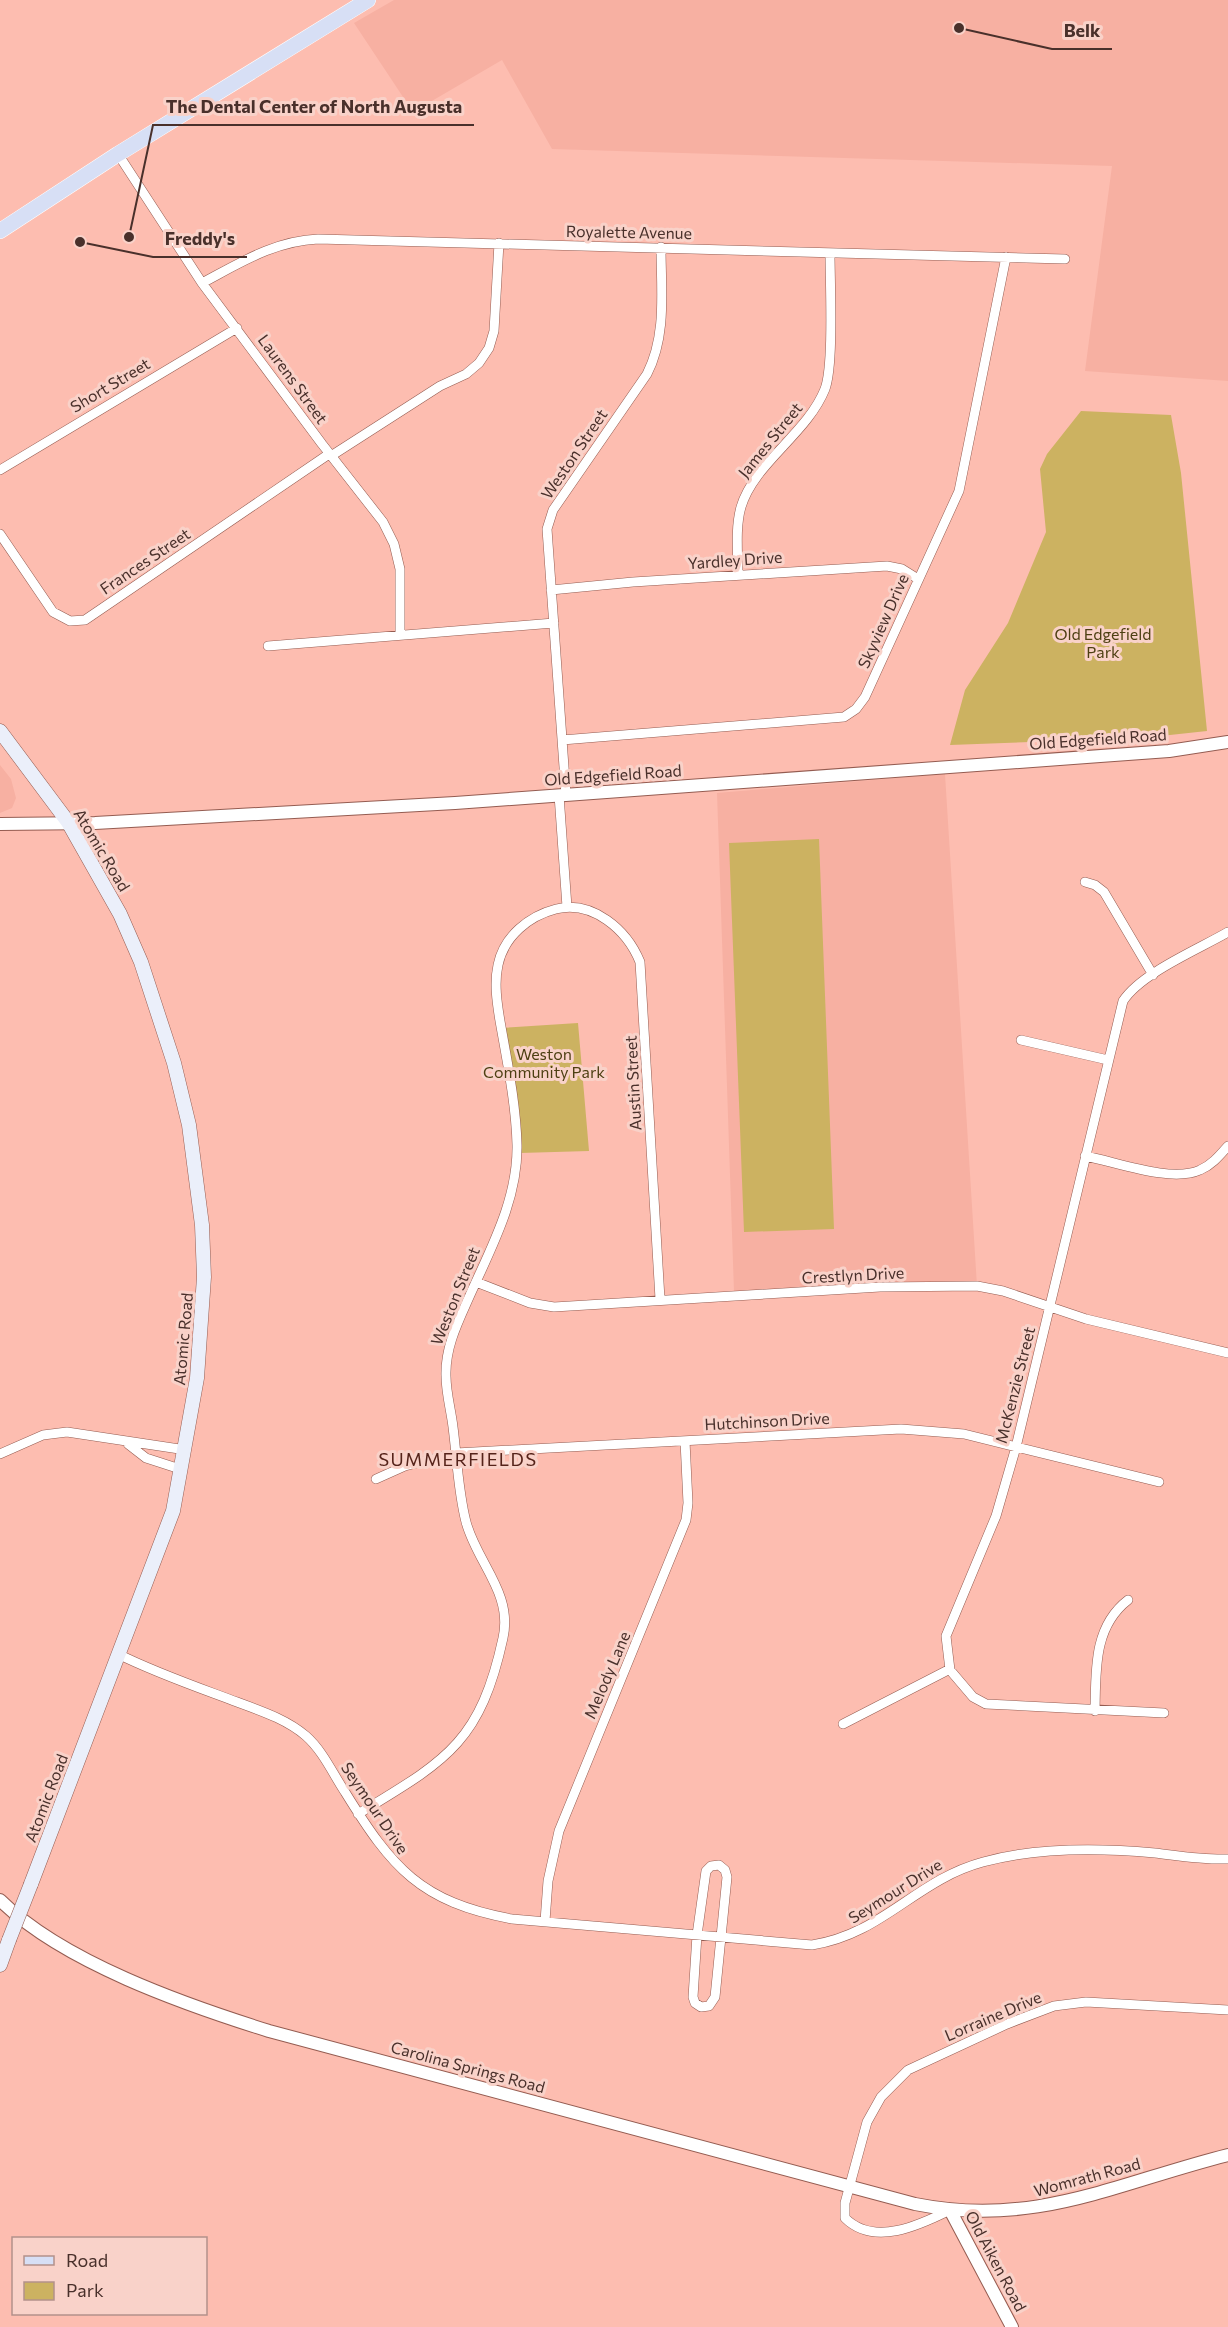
<svg xmlns="http://www.w3.org/2000/svg" width="1228" height="2327" viewBox="0 0 1228 2327" font-family="Commissioner,sans-serif">
	<rect width="100%" height="100%" fill="#fdbdb0"/>
	<path fill="#f7b0a2" d="M394,0H1228V381L1085,371L1112,166L552,149L502,60L413,112L354,23Z
		M0,765L11,779L16,798L12,808L0,813Z
		M945,774L977,1286L734,1292L717,793Z"/>
	<path fill="#ccb261" d="M1081,411L1171,415L1181,473L1207,731L1142,738L950,745L965,690L1008,623L1046,532L1040,469L1047,454Z
		M819,839L834,1229L744,1232L729,843Z
		M578,1023L589,1151L520,1153L501,1028Z"/>
	<g fill="none" stroke-linecap="round" stroke-linejoin="round">
		<defs>
			<path id="minor" d="M118,154L202,283L322,444L383,522L394,544L400,569V635
				M202,283C240,263 274,241 318,239L1065,259
				M331,456L440,386L466,374L479,363L489,348L494,331L499,243
				M0,470L237,328
				M0,534L53,612L70,621L85,620L329,454
				M738,575C738,554 735,528 741,507C754,463 807,434 825,389C834,365 830,283 830,253
				M551,590L633,582L887,566L902,569L918,579
				M268,646L554,623
				M562,740L844,717L856,709L865,697L959,491L1006,257
				M559,795L567,907
				M566,795L547,529L553,510L647,374C667,335 661,290 661,247
				M1085,882L1095,885L1104,892L1153,975
				M1021,1040L1108,1060
				M1085,1156C1117,1162 1171,1183 1200,1170C1212,1165 1220,1155 1228,1146
				M476,1282L530,1303L554,1307L880,1287L977,1286L1003,1291L1086,1319L1228,1353
				M128,1444L146,1458L180,1469
				M0,1454L43,1435L67,1432L186,1450
				M376,1479L405,1466L456,1453L901,1429L964,1434L1159,1482
				M118,1654C156,1673 197,1687 237,1702C261,1711 286,1719 306,1736C323,1751 333,1774 345,1792C392,1868 420,1902 512,1919L812,1945C883,1934 916,1880 983,1862C1037,1847 1100,1848 1155,1853C1180,1856 1204,1860 1228,1859
				M1095,1711C1096,1671 1093,1627 1128,1600
				M1164,1713L986,1704L973,1697L950,1670L946,1636L996,1516L1016,1447L1123,1001C1141,973 1199,949 1228,932
				M843,1724L950,1669
				M358,1814C445,1761 480,1744 503,1638C513,1593 477,1563 466,1522C458,1491 457,1458 453,1427C451,1410 446,1393 446,1376C445,1347 458,1322 470,1295C491,1248 518,1199 517,1145C516,1104 507,1061 500,1021C497,1003 494,983 498,965C504,936 529,916 556,909C593,900 627,930 640,962L660,1299
				M719,1865L725,1870L727,1877L715,1997L709,2006L701,2007L695,2003L693,1997L697,1935L706,1871L711,1866Z
				M545,1921L548,1881L559,1831L686,1520L688,1503L685,1441
				M950,2210C920,2225 874,2247 845,2218V2203L867,2122L881,2097L908,2070L1007,2024L1054,2006L1086,2002L1228,2010"/>
			<path id="tertiary" d="M0,824L95,823L455,803L1169,751L1228,742
				M0,1900C62,1962 186,2005 269,2031L915,2204C1035,2228 1116,2183 1228,2155
				M950,2210L1012,2327"/>
			<path id="secondary" d="M0,731L68,822L120,914L141,962L174,1063L189,1125L202,1225L204,1277L197,1378L173,1511L31,1884
				M0,1965L9,1940"/>
			<path id="primary" d="M0,231L118,154L368,0"/>
		</defs>
		<use href="#minor" stroke="#945c51" stroke-width="10"/>
		<use href="#tertiary" stroke="#945c51" stroke-width="14"/>
		<use href="#secondary" stroke="#945c51" stroke-width="15"/>
		<use href="#primary" stroke="#fff" stroke-width="16"/>
		<use href="#minor" stroke="#fff" stroke-width="9"/>
		<use href="#tertiary" stroke="#fff" stroke-width="12"/>
		<use href="#secondary" stroke="#ebeffa" stroke-width="14"/>
		<use href="#primary" stroke="#d7dff5" stroke-width="15"/>
		<defs>
			<path id="secondary-bridge" d="M9,1940L31,1884"/>
		</defs>
		<use href="#secondary-bridge" stroke="#945c51" stroke-width="15" stroke-linecap="butt"/>
		<use href="#secondary-bridge" stroke="#ebeffa" stroke-width="14"/>
	</g>
	<g text-anchor="middle" stroke-width="6" stroke-linejoin="round" paint-order="stroke">
		<g font-size="16" fill="#49302b" stroke="#f9d2c9">
			<text transform="translate(629 232) rotate(1)" y="6">Royalette Avenue</text>
			<text transform="translate(293 379) rotate(54)" y="6">Laurens Street</text>
			<text transform="translate(110 385) rotate(-31)" y="6">Short Street</text>
			<text transform="translate(770 440) rotate(-51)" y="6">James Street</text>
			<text transform="translate(574 454) rotate(-56)" y="6">Weston Street</text>
			<text transform="translate(735 560) rotate(-4)" y="6">Yardley Drive</text>
			<text transform="translate(145 561) rotate(-34)" y="6">Frances Street</text>
			<text transform="translate(883 621) rotate(-66)" y="6">Skyview Drive</text>
			<text transform="translate(1098 739) rotate(-4)" y="6">Old Edgefield Road</text>
			<text transform="translate(613 775) rotate(-4)" y="6">Old Edgefield Road</text>
			<text transform="translate(102 850) rotate(59)" y="6">Atomic Road</text>
			<text transform="translate(633 1083) rotate(-93)" y="6">Austin Street</text>
			<text transform="translate(853 1275) rotate(-3)" y="6">Crestlyn Drive</text>
			<text transform="translate(455 1296) rotate(-68)" y="6">Weston Street</text>
			<text transform="translate(183 1339) rotate(-85)" y="6">Atomic Road</text>
			<text transform="translate(1015 1385) rotate(-76)" y="6">McKenzie Street</text>
			<text transform="translate(767 1421) rotate(-3)" y="6">Hutchinson Drive</text>
			<text transform="translate(607 1675) rotate(-67)" y="6">Melody Lane</text>
			<text transform="translate(46 1798) rotate(-69)" y="6">Atomic Road</text>
			<text transform="translate(375 1808) rotate(56)" y="6">Seymour Drive</text>
			<text transform="translate(895 1891) rotate(-32)" y="6">Seymour Drive</text>
			<text transform="translate(993 2016) rotate(-23)" y="6">Lorraine Drive</text>
			<text transform="translate(468 2067) rotate(15)" y="6">Carolina Springs Road</text>
			<text transform="translate(1087 2177) rotate(-15)" y="6">Womrath Road</text>
			<text transform="translate(996 2261) rotate(62)" y="6">Old Aiken Road</text>
		</g>
		<g font-size="16" fill="#4d3f12" stroke="#f9d2c9">
			<text x="1103" y="640">Old Edgefield<tspan x="1103" dy="18">Park</tspan></text>
			<text x="544" y="1060">Weston<tspan x="544" dy="18">Community Park</tspan></text>
		</g>
		<g font-size="18" letter-spacing="1.5" fill="#55231a" stroke="#f9d2c9">
			<text x="458" y="1466">SUMMERFIELDS</text>
		</g>
	</g>
	<path fill="none" stroke="#49302b" stroke-width="2" d="M959 28L1052 49H1112M129 237L153 125H474M80 242L153 257H247"/>
	<g fill="#49302b" stroke="#f9d2c9" stroke-width="2">
		<circle cx="959" cy="28" r="6"/>
		<circle cx="129" cy="237" r="6"/>
		<circle cx="80" cy="242" r="6"/>
	</g>
	<g font-size="18" text-anchor="middle" font-weight="bold" fill="#49302b" stroke="#f9d2c9" stroke-width="6" stroke-linejoin="round" paint-order="stroke">
		<text x="1082" y="37">Belk</text>
		<text x="314" y="113">The Dental Center of North Augusta</text>
		<text x="200" y="245">Freddy's</text>
	</g>
	<rect x="12" y="2237" width="195" height="78" fill="#f9d2c9" stroke="#b3918a" stroke-width="1.5"/>
	<rect x="24" y="2256" width="30" height="9" fill="#d7dff5" stroke="#b3918a" stroke-width="1.5"/>
	<text x="66" y="2267" font-size="18" fill="#49302b">Road</text>
	<rect x="24" y="2282" width="30" height="18" fill="#ccb261" stroke="#b3918a" stroke-width="1.5"/>
	<text x="66" y="2297" font-size="18" fill="#49302b">Park</text>
</svg>
